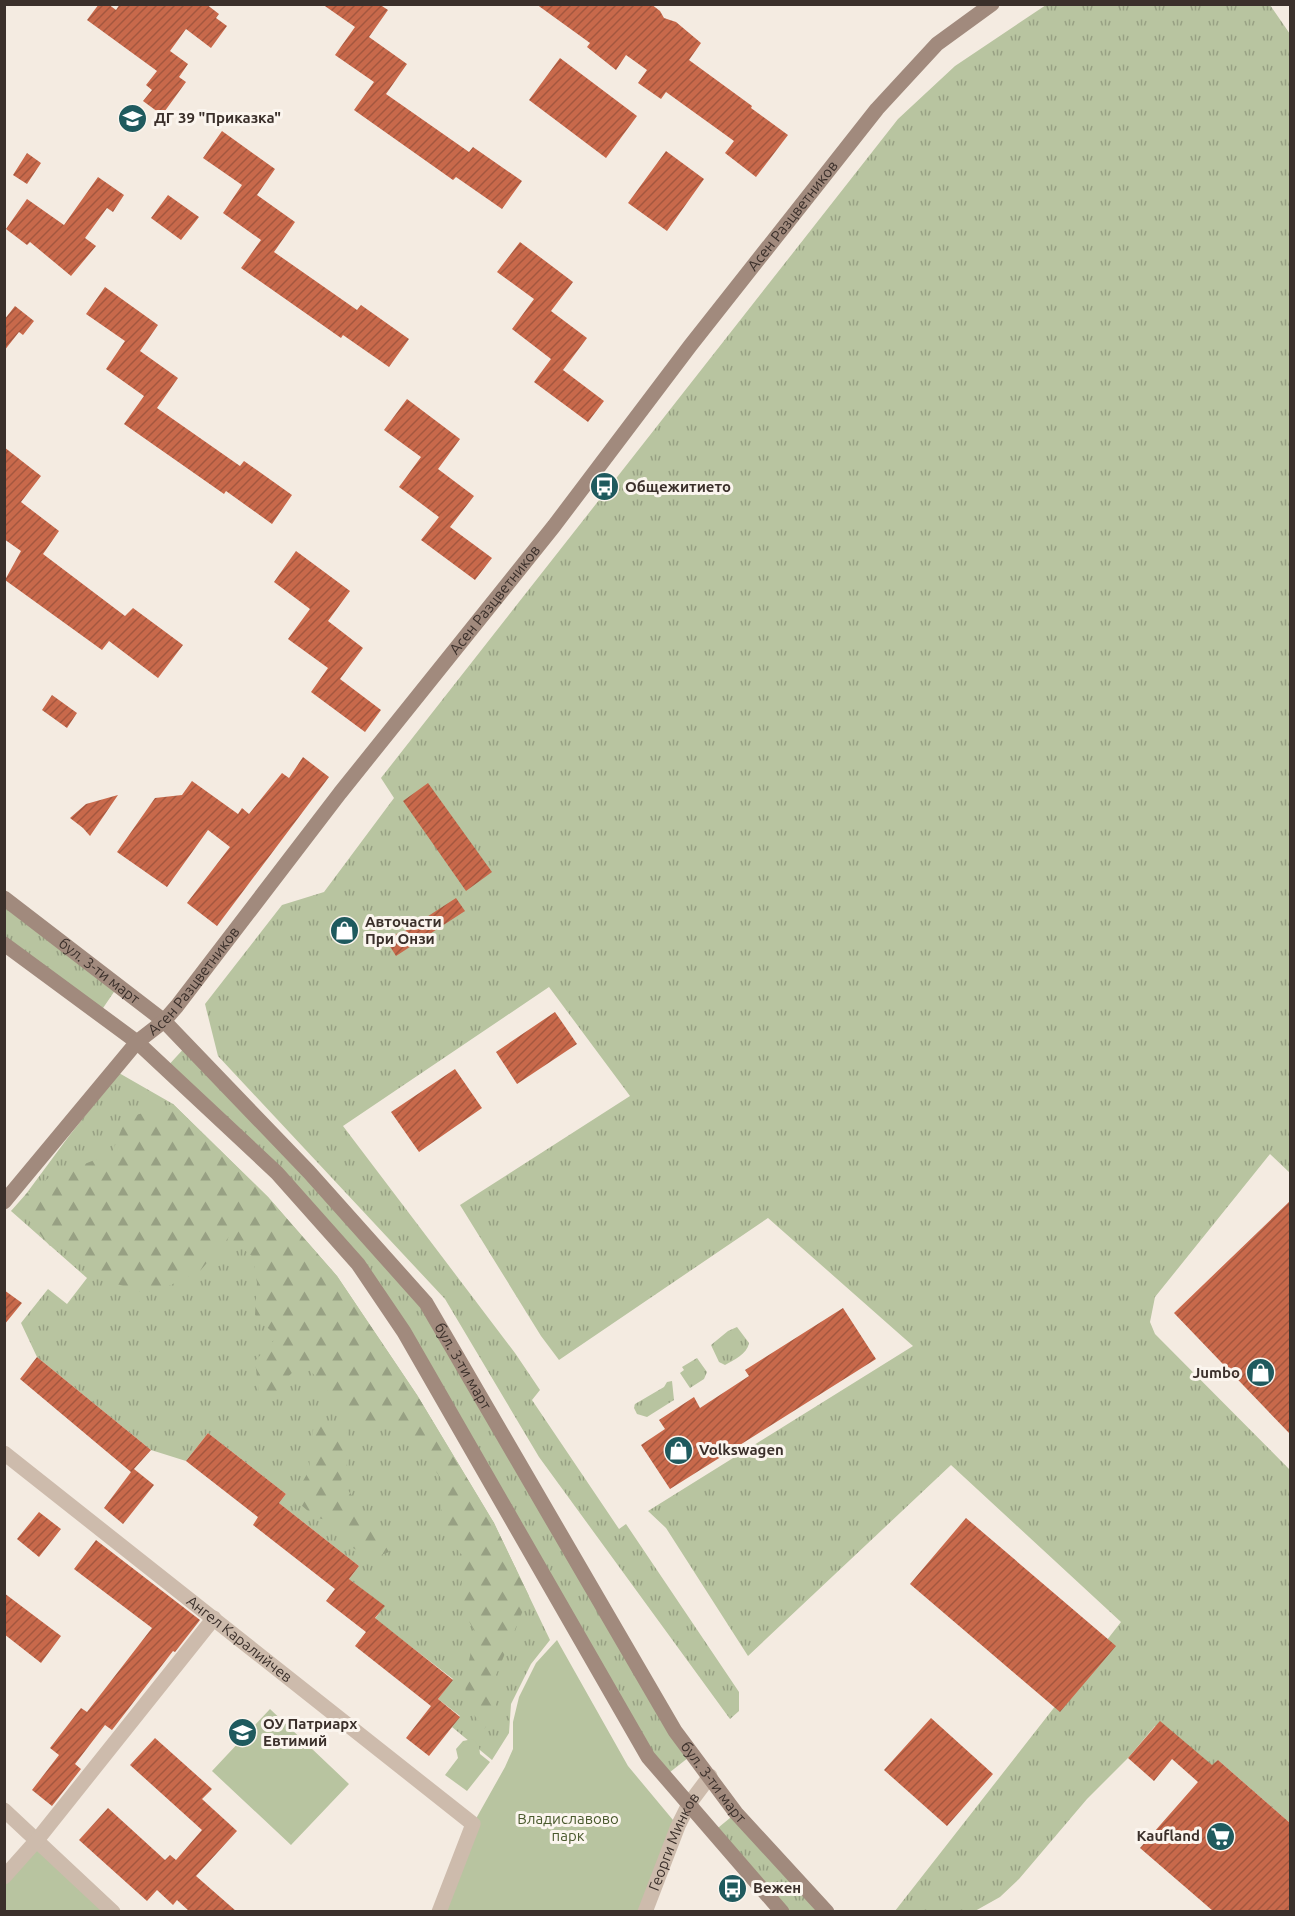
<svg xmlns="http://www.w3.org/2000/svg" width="1295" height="1916" viewBox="0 0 1295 1916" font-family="Ubuntu,sans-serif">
	<defs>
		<pattern id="grass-tufts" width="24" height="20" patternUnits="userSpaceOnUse" patternTransform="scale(1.5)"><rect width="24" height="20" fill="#b8c4a0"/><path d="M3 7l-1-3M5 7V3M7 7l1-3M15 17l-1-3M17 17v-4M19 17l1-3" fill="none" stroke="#97a083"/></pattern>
		<pattern id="forest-firs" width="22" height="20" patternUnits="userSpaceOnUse" patternTransform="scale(1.5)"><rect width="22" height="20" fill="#b8c4a0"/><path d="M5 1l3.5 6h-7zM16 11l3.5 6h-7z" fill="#97a083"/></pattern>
		<pattern id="building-hatch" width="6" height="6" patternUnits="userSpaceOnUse" patternTransform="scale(1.5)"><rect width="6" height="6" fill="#c8694b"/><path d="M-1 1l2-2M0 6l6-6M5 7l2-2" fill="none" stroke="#a4573f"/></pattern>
	</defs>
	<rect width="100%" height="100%" fill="#f4ebe1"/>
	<path fill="url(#grass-tufts)" d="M1046,5H1270L1290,34V1173L1270,1154L1155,1297L1150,1322L1155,1334L1290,1470V1823L1218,1760L1206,1773L1155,1726L1128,1758L1087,1799L1019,1879L1000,1897L975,1911H895L1121,1622L951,1465L748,1656L666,1528L648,1511L913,1346L768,1218L559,1360L541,1336L460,1205L630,1096L549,987L343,1126L515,1353L540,1390L532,1400L619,1529L626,1524L739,1692V1711L730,1719L539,1457L445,1299L218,1056L205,1004L282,905L324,892L394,798L381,778L898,119L955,66Z
		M4,900L118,986L99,1014L5,944Z
		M188,1044L426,1303L693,1754L665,1776L358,1264L165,1069Z
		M119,1073L173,1104L268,1197L337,1276L417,1395L494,1523L550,1640L531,1664L511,1704L509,1733L492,1760L452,1727L460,1716L438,1699L453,1679L375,1619L384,1606L349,1579L359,1566L279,1503L286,1494L208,1433L186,1461L151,1450L37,1357L21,1323L48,1289L67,1304L87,1278L11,1211L26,1194L69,1136Z
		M737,1327L749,1343C747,1354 734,1360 725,1365L719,1362L711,1345L728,1331Z
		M697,1358L707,1372L704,1379L690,1388L680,1373L684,1370L682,1367Z
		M672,1381L674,1400L647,1417L637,1414L634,1408L635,1404L664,1387L667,1382Z
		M736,1813L827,1911H783L713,1832Z"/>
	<path fill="url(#forest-firs)" d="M173,1104L268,1197L337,1276L417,1395L494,1523L529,1596L496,1675V1715L484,1729L466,1703L465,1679L475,1633L460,1603L464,1557L436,1527L445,1497L442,1480L411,1436L391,1424L370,1429C341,1409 324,1388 303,1361L288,1377L275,1402L259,1393L255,1361L277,1337L255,1315L257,1283L253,1257L229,1237L200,1271L150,1295L111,1282L65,1241L50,1246L21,1211L26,1194L50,1177L69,1166L82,1165L112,1153L126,1118Z
		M315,1418L345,1426L352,1450L341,1481L362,1509L389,1552L373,1558L347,1545L333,1522L315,1517L293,1498L310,1469L309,1457Z"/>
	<path fill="#b8c4a0" d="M557,1640L628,1766L678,1826L644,1911L439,1912L473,1824L505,1767L513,1749V1722L519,1697L536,1663Z
		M270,1709L349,1784L291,1845L212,1771Z
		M473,1739L479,1746L480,1754L490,1762L467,1791L445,1775L458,1758L456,1749L463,1741Z
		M37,1840L114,1911H5L4,1875Z"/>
	<path fill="url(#building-hatch)" d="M99,4H108L116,10L120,4H206L219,14L216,18L227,26L211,48L186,29L170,51L188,64L179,77L186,82L162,115L143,101L152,90L146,85L157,71L87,20Z
		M322,4H379L388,10L369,37L407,64L386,94L469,152L473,147L522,181L502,209L456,177L453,180L354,110L374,82L335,55L355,27Z
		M536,4H651L660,11L664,18L676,22L701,43L689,60L752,106L751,108L788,135L756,177L725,153L734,141L666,92L661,99L638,83L647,70L626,55L616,70L587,47L590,43Z
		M560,58L637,116L606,158L529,100Z
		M222,131L275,169L257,195L295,222L274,252L357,310L361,305L409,339L389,367L343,335L341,338L241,268L261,240L223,213L242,185L203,158Z
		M666,151L704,179L667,231L628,203Z
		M27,153L41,163L27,184L13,175Z
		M98,177L124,195L113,212L107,208L85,238L96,246L71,276L30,242L27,245L6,229L27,199L64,225Z
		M168,195L199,217L181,240L151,218Z
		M520,242L573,282L551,311L587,338L563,370L604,401L588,422L534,382L551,359L512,329L534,299L497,272Z
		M105,287L158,325L140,351L178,378L157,408L240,466L244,461L292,495L272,524L226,491L224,494L124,424L144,396L106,369L125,341L86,314Z
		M15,306L34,321L23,335L19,332L4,351V320Z
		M407,399L460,439L438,469L474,496L450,527L492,558L475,580L421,540L439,517L399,487L421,457L384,430Z
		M4,447L41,476L21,502L59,531L43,554L125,616L133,608L183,645L158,678L109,641L102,650L5,580L21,551L4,539Z
		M296,551L350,591L328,621L363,648L340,679L381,710L365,732L311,692L328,668L288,639L310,609L274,582Z
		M52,695L77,713L67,728L42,710Z
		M303,757L329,777L217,926L187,903L230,847L208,830L167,887L117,852L155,798L182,795L192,781L238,814L242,808L249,814L282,773L289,778Z
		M428,783L492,872L466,891L403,801Z
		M118,795L90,836L83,828L70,818L86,804Z
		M456,898L465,911L396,956L386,940L398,933L399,935Z
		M555,1012L577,1044L517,1084L496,1052Z
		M455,1069L482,1108L419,1152L391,1112Z
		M1290,1201V1434L1174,1313Z
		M4,1290L22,1303L4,1325Z
		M843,1308L876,1359L670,1489L641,1445L665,1429L659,1420L694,1397L700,1408L749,1376L745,1370Z
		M37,1357L151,1450L134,1469L154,1485L123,1524L104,1508L131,1472L20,1379Z
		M208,1433L286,1494L279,1503L359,1566L349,1579L385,1606L375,1618L453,1680L438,1699L460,1717L429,1756L406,1738L431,1706L355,1646L366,1632L326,1601L335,1589L253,1525L258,1517L186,1461Z
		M39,1512L61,1529L39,1557L17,1539Z
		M966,1518L1116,1646L1060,1712L910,1584Z
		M96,1540L200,1620L175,1652L173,1651L112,1730L105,1725L75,1764L81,1769L52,1806L32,1790L59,1755L50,1748L81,1708L87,1712L152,1628L74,1569Z
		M4,1593L61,1636L41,1663L4,1634Z
		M931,1718L993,1774L947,1826L884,1770Z
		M1160,1721L1212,1765L1218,1760L1290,1823V1911H1213L1140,1848L1198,1782L1172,1759L1154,1781L1128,1758Z
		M155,1738L212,1789L202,1799L237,1831L196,1876L236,1911H189L177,1900L173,1905L157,1890L147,1901L79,1840L108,1808L165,1860L170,1855L176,1860L202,1830L130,1765Z"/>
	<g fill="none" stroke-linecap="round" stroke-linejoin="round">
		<g stroke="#cdbbac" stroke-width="15">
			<path id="s1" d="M4,1453L473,1824L439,1912"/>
			<path d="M4,1810L113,1912"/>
			<path d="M4,1877L37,1840L214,1618"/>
			<path id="s2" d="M645,1912L678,1826L689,1804L710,1776"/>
		</g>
		<g stroke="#a18a7d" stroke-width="15">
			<path id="s3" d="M4,898L164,1021L309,1172L426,1303L675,1731L736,1813L827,1912"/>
			<path d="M4,944L137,1042L277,1173L358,1264L404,1332L648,1757L782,1912"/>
			<path id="s4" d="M4,1202L137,1042L164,1021L177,1006L340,793L554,526L690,346L877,109L937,44L992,4"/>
		</g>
	</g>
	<defs>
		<symbol id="school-disc" viewBox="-11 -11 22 22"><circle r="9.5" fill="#1f5a5e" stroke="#fbf5ee"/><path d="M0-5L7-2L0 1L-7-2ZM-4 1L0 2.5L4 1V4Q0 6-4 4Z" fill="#fff"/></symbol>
		<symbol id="bus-disc" viewBox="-11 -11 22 22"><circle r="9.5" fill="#1f5a5e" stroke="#fbf5ee"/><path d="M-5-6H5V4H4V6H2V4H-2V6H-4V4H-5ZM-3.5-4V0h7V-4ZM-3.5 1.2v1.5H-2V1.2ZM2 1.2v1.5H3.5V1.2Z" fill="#fff"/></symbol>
		<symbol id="shop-disc" viewBox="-11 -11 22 22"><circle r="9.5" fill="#1f5a5e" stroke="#fbf5ee"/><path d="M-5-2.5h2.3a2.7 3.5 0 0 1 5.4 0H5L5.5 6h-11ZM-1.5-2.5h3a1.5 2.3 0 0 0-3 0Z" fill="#fff"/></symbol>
		<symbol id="supermarket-disc" viewBox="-11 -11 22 22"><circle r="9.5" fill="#1f5a5e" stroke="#fbf5ee"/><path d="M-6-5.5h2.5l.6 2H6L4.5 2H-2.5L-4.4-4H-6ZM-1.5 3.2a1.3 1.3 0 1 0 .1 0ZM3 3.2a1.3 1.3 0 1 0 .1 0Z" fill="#fff"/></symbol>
	</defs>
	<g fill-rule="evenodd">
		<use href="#school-disc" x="116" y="102" width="33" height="33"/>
		<use href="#bus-disc" x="588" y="470" width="33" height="33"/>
		<use href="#shop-disc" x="328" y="914" width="33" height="33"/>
		<use href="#shop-disc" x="1244" y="1356" width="33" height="33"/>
		<use href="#shop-disc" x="662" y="1434" width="33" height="33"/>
		<use href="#school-disc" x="226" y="1716" width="33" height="33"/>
		<use href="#supermarket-disc" x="1204" y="1820" width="33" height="33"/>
		<use href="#bus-disc" x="716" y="1872" width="33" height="33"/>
	</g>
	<g text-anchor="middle" stroke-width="6" stroke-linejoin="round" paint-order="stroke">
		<g font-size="15" font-weight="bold" fill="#3b302b" stroke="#fbf5ee" text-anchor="start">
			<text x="154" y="123">ДГ 39 "Приказка"</text>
			<text x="625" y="492">Общежитието</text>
			<text x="365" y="927">Авточасти<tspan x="365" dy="17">При Онзи</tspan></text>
			<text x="1240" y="1378" text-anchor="end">Jumbo</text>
			<text x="699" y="1455">Volkswagen</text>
			<text x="263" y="1729">ОУ Патриарх<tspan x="263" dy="17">Евтимий</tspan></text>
			<text x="1200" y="1841" text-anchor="end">Kaufland</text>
			<text x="753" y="1893">Вежен</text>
		</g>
		<g font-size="15" fill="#3b302b" stroke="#fbf5ee">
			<text dy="5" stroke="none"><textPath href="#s4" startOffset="1264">Асен Разцветников</textPath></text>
			<text dy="5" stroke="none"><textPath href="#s4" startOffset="778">Асен Разцветников</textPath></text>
			<text dy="5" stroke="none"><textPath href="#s3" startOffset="120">бул. 3-ти март</textPath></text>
			<text dy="5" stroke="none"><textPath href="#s4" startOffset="292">Асен Разцветников</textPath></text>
			<text dy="5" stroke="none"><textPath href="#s3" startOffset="660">бул. 3-ти март</textPath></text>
			<text dy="5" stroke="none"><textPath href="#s1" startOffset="300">Ангел Каралийчев</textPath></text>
			<text dy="5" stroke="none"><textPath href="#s3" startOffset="1146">бул. 3-ти март</textPath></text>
			<text dy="5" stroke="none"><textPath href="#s2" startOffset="76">Георги Минков</textPath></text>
		</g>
		<g font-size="15" fill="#4a5a2e" stroke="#fbf5ee">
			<text x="568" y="1824">Владиславово<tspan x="568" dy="17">парк</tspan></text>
		</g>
	</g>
	<rect width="1295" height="1916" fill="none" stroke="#3b302b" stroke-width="12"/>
</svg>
